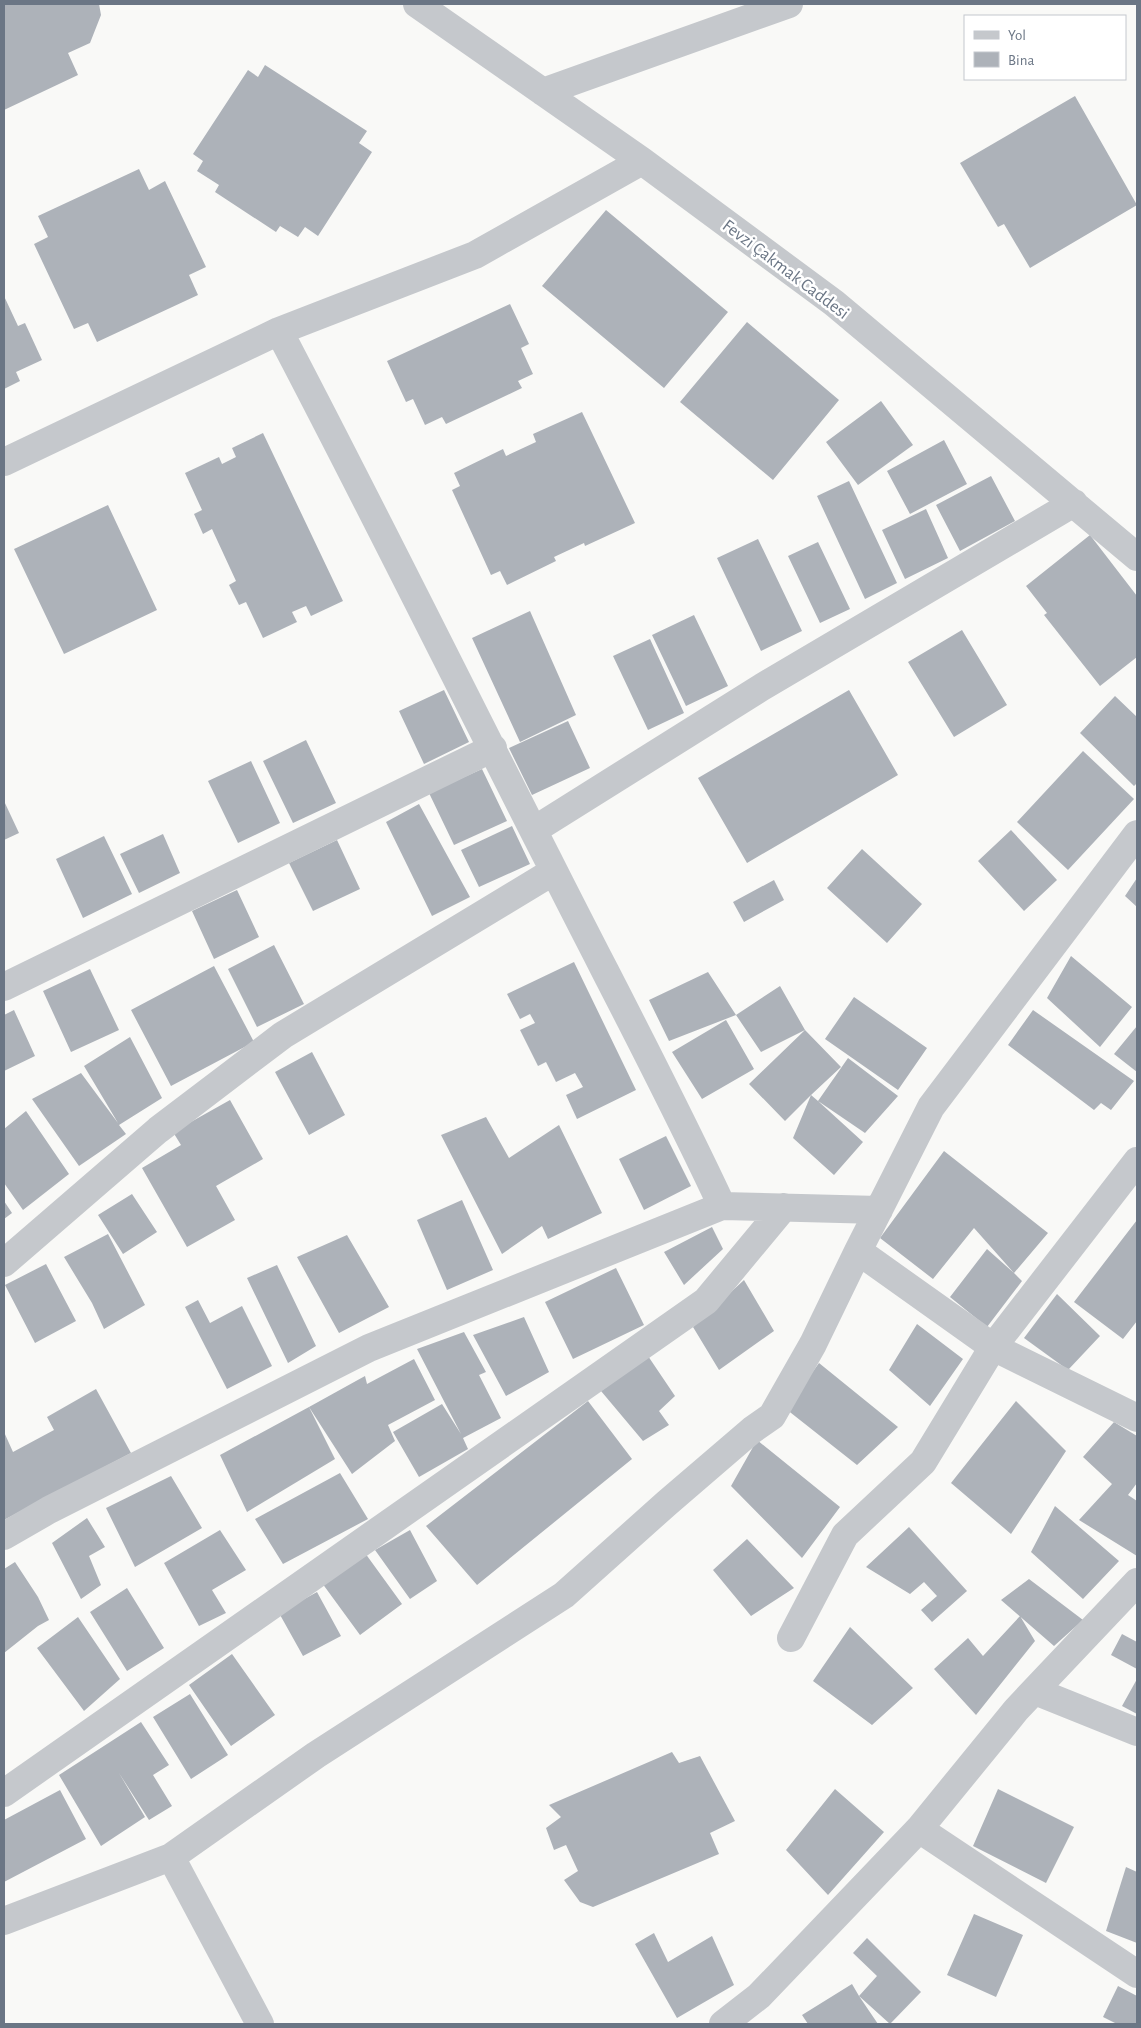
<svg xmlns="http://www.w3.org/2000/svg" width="1141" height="2028" viewBox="0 0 1141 2028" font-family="'Alegreya Sans',sans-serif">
	<rect width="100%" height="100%" fill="#f9f9f7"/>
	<path fill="#adb2b9" d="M4,4H99L101,15L90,43L68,53L78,75L4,110Z
		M265,65L367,131L359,143L372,152L318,236L305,227L298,237L280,226L276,232L215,192L219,185L197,171L203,161L193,154L248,70L258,77Z
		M1075,96L1137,205L1030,268L1004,224L998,227L960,163Z
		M139,169L149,190L165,181L206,267L189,275L198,295L97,342L88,323L74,329L34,244L48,237L38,216Z
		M606,210L728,312L664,388L542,286Z
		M4,296L18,326L25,323L42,360L16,372L20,381L4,389Z
		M510,304L529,344L521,348L533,374L518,381L522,388L446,424L442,417L425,425L413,399L406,402L387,361Z
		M747,322L839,400L773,480L680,402Z
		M881,401L913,445L858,485L826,442Z
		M582,412L635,523L585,546L584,543L554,557L556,561L507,585L500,571L491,575L452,490L460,486L454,473L503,449L506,456L536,442L533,434Z
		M263,433L343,601L311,616L306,606L292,612L297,622L263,638L246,602L239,605L229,585L236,581L212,529L203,534L194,514L202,510L185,473L219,457L222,464L236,457L232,448Z
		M944,440L967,484L910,514L887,471Z
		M991,476L1015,521L960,551L936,505Z
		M849,481L897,583L865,599L817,496Z
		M108,505L157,610L64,654L14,549Z
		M926,509L948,558L905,579L882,530Z
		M1090,535L1137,596V657L1100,686L1044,615L1047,613L1026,586Z
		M758,539L802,631L761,651L717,558Z
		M818,542L850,609L820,623L788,556Z
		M530,611L576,715L520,742L472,638Z
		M694,615L728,686L686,706L652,635Z
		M962,630L1007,705L954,737L908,662Z
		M650,639L684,713L648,730L613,656Z
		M444,690L469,742L424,764L399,711Z
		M849,690L898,775L747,863L698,778Z
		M1115,696L1137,717V783L1134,786L1080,733Z
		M568,721L590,768L532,795L509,748Z
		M306,740L336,803L293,823L263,761Z
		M1083,751L1134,799L1068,870L1017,822Z
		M251,761L280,823L238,843L208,781Z
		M482,769L507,821L454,845L429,793Z
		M4,801L19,833L4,840Z
		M419,804L470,897L432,916L386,822Z
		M512,826L530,864L479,887L461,850Z
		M1011,830L1057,880L1024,911L978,861Z
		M163,834L180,873L139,893L120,854Z
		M104,836L132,894L83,918L56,859Z
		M337,840L360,889L313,911L289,863Z
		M862,849L922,904L887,943L827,888Z
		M1137,878V907L1125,896Z
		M774,880L784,900L744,922L733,902Z
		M237,890L259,937L214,959L192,911Z
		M274,945L304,1004L257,1027L228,969Z
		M1071,956L1132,1007L1100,1047L1047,998Z
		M574,962L636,1090L577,1119L566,1095L583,1087L575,1073L556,1082L546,1062L538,1066L520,1030L535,1023L530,1014L520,1019L507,994Z
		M214,966L254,1042L171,1086L131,1010Z
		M90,969L119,1030L71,1052L43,991Z
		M708,972L736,1015L780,986L805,1030L761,1052L736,1015L669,1041L649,1000Z
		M854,997L927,1048L898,1090L825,1039Z
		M14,1010L35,1056L4,1071V1015Z
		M1033,1010L1134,1081L1111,1110L1101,1103L1094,1110L1008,1045Z
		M726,1020L754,1069L702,1099L672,1052Z
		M1137,1026V1072L1114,1054Z
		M805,1030L841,1067L811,1095L818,1101L848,1058L898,1096L865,1133L818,1101L863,1142L834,1175L793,1138L811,1095L785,1121L749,1084Z
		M130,1037L162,1098L119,1125L126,1134L79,1166L32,1099L81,1073L118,1123L84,1066Z
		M312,1052L345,1115L309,1135L275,1072Z
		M230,1100L263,1159L216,1186L235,1220L187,1247L142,1168L181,1145L173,1132Z
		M26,1111L69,1174L23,1210L4,1183V1129Z
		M486,1117L509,1158L559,1125L602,1213L548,1239L542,1226L502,1254L441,1135Z
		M666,1136L691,1186L644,1210L619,1159Z
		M944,1151L1048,1233L1014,1273L1022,1281L987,1327L950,1297L987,1249L1014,1273L974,1228L933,1279L880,1238Z
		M132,1194L157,1232L123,1254L98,1215Z
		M462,1200L493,1270L447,1290L417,1220Z
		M4,1201L12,1213L4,1219Z
		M1137,1220V1321L1123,1339L1074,1302Z
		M712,1227L723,1249L684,1285L664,1252Z
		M108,1234L145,1305L104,1329L92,1303L64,1257Z
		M347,1235L389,1307L339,1333L297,1257Z
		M46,1264L76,1321L35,1343L5,1285Z
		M277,1265L316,1346L288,1363L247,1278Z
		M616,1268L644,1325L573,1359L545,1302Z
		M744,1280L774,1331L719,1370L693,1327Z
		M1057,1294L1100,1336L1068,1370L1024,1338Z
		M198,1300L210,1323L242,1306L272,1366L227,1389L185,1307Z
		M524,1317L549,1372L506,1396L473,1335Z
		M917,1324L963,1359L930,1406L889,1370Z
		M464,1332L486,1372L479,1375L501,1418L463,1438L468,1449L419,1477L393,1432L442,1404L461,1434L417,1349Z
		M648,1356L675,1396L659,1411L669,1425L643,1441L601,1391Z
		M414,1359L435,1400L388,1425L395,1441L352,1474L309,1407L365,1376L367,1384Z
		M819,1363L898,1427L857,1465L786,1409Z
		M96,1389L131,1453L4,1520V1432L13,1452L54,1430L47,1417Z
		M588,1401L632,1459L477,1585L426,1526Z
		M1016,1401L1066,1451L1011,1534L951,1483Z
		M309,1407L335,1459L247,1512L220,1455Z
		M1114,1422L1137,1436V1483L1128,1495L1137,1501V1556L1079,1520L1112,1484L1083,1457Z
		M757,1440L840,1507L802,1558L731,1486Z
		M340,1473L368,1519L283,1564L255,1519Z
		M171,1476L202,1528L135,1567L106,1508Z
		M1055,1506L1119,1561L1083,1599L1031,1552Z
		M87,1518L105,1547L89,1556L101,1585L81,1599L52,1543Z
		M909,1527L967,1591L932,1622L921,1610L937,1596L924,1582L910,1594L866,1567Z
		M220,1530L246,1570L212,1590L226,1613L199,1626L164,1563Z
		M410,1530L437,1581L410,1599L375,1550Z
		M747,1539L794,1588L751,1616L713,1570Z
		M365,1553L402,1604L360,1635L322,1583Z
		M15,1562L38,1597L49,1620L38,1626L4,1653V1569Z
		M1029,1579L1083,1620L1054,1646L1001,1600Z
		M127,1588L164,1648L127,1671L90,1612Z
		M317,1592L341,1636L303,1656L279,1613Z
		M1020,1616L1035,1641L976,1715L934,1669L968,1638L983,1656Z
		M78,1617L120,1679L84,1711L37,1648Z
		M850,1627L913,1688L872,1725L813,1681Z
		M1122,1634L1137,1642V1669L1111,1655Z
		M232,1654L275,1715L231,1746L189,1685Z
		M1137,1679V1714L1122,1706Z
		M190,1694L228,1755L191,1779L153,1717Z
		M141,1722L169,1765L153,1775L172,1806L149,1820L119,1773L145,1817L101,1846L59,1775Z
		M672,1752L679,1763L700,1756L735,1821L710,1833L719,1854L593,1907L580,1902L564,1880L578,1871L566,1845L554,1850L546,1828L561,1817L549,1805Z
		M835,1789L884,1832L828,1895L786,1850Z
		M998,1789L1074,1827L1046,1883L973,1846Z
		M60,1790L86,1839L4,1882V1820Z
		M1126,1867L1137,1872V1943L1106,1931Z
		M974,1914L1023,1935L996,1997L947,1975Z
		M654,1933L668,1962L712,1936L734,1985L677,2018L635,1944Z
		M867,1938L921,1992L890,2024L859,1996L878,2024H808L802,2015L852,1984L859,1996L877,1976L853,1953Z
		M1118,1986L1137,1996V2024H1117L1103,2017Z"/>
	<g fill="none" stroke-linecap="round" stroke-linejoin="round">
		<path stroke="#c5c8cc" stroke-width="28" d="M417,4L642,161L834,303L1137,557
			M543,92L789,4
			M279,331C373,510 462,691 554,871C610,982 669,1092 722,1206L879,1210
			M4,462L279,331L475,255L642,161
			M534,830L762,687L1074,503
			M1137,834L931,1107L858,1251L993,1347L1137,1418
			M4,987L493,748
			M4,1263L158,1130L283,1035L554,871
			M4,1536L49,1510L369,1348L722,1206
			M791,1638L845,1535L923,1462L993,1347L1137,1161
			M1035,1691L1137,1732
			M4,1793L706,1301L784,1207
			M919,1829L1137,1974
			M171,1857L260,2024
			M4,1921L171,1857L316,1755L564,1595L667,1503L752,1430L772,1416L813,1344L858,1251
			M723,2024L759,1996L919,1829L1016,1710L1137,1582"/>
	</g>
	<g text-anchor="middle" stroke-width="5" stroke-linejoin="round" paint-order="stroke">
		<g font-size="18" fill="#6b7685" stroke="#fff">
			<text transform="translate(786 269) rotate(37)" y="6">Fevzi Çakmak Caddesi</text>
		</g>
	</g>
	<rect width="1141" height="2028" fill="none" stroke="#6b7685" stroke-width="10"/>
	<rect x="964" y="15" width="162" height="65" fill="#ffffff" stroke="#c4c8ce"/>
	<rect x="974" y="31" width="25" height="8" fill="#c5c8cc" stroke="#c4c8ce"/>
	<text x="1008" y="40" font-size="15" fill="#6b7685">Yol</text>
	<rect x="974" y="52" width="25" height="15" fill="#adb2b9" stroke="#c4c8ce"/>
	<text x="1008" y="65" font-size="15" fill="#6b7685">Bina</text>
</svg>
